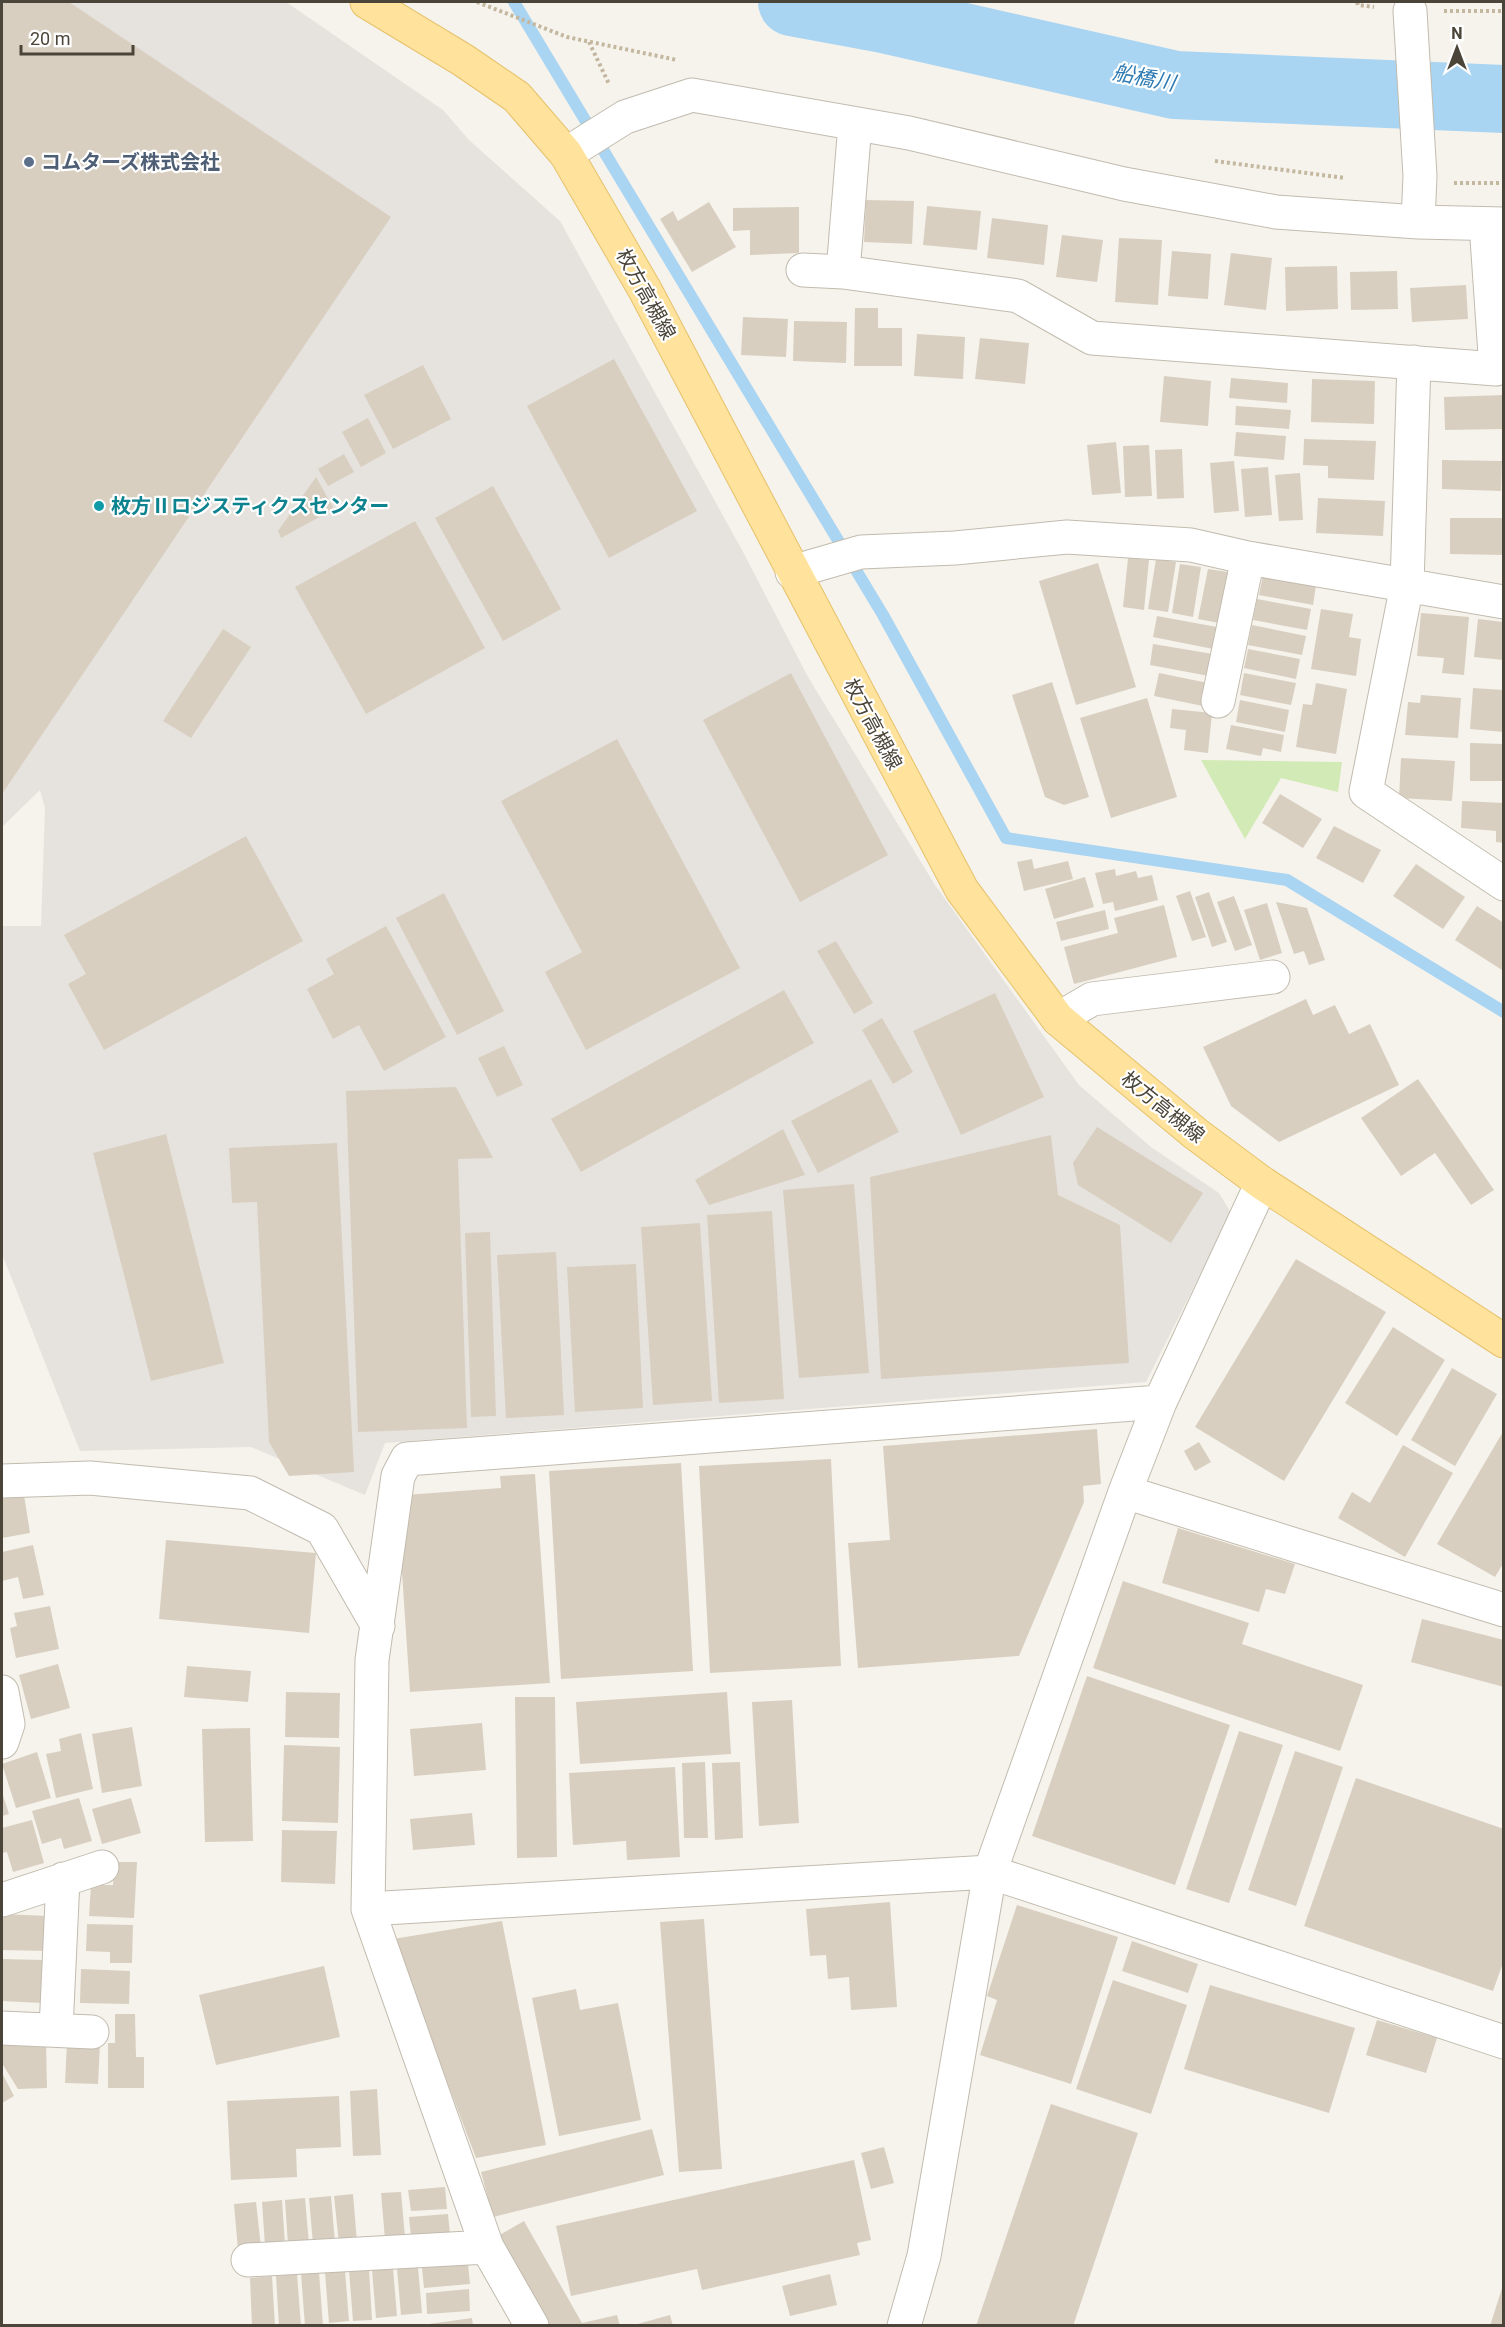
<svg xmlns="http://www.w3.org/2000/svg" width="1505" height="2327" viewBox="0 0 1505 2327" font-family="Roboto,'Noto Sans JP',sans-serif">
	<rect width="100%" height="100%" fill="#f6f3ec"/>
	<path fill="#e6e2dd" d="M2,2H286L443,110L469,140L560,221L742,550L808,677L935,885L1079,1085L1151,1147L1219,1193L1231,1213L1146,1382L385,1443L365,1495L251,1447L80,1451L2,1254V926H41L45,808L40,790L2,827Z"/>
	<path fill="#d2eab5" d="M1201,760L1342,762L1338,792L1281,778L1245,839Z"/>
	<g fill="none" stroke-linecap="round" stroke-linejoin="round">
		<path stroke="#a9d4f2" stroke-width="12" d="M514,2L883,615L1006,838L1287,880L1504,1012"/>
		<path stroke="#a9d4f2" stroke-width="68" d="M792,2L884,19L1175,85L1504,99"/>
	</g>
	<path fill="#d8cfc1" d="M2,2H69L391,217L2,794Z
		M866,200L914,201L912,244L864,242Z
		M709,202L736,247L692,272L660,219L673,211L678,221Z
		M927,206L981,211L977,250L923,245Z
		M799,207V253L750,255V230L733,231V208Z
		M992,218L1048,225L1044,265L987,258Z
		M1062,235L1103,240L1097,282L1056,277Z
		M1119,238L1162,240L1158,305L1115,302Z
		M1172,251L1211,254L1208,299L1168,296Z
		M1231,253L1272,258L1266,310L1224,305Z
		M1337,266L1338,309L1286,311L1285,267Z
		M1397,271L1398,309L1351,310L1350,272Z
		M1466,285L1468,319L1412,322L1410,288Z
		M855,308H878V328H902V366H854Z
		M743,317L788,319L786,357L741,355Z
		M794,321L847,322L846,363L793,361Z
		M917,334L965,337L963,379L914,376Z
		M980,338L1029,343L1025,384L975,379Z
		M614,359L697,511L609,558L527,406Z
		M423,365L451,419L393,449L364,395Z
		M1164,376L1211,381L1208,426L1160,422Z
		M1231,378L1288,383L1287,403L1229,398Z
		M1312,379L1375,381L1374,424L1311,422Z
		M1504,395V429L1445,430L1444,397Z
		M1236,406L1291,410L1289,429L1235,425Z
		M368,418L386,453L361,467L342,432Z
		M1236,432L1286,436L1284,460L1234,456Z
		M1304,439L1376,441L1374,480L1328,478V466L1303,465Z
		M1116,442L1121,493L1092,495L1087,445Z
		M1149,445L1152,496L1125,497L1123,446Z
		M1182,449L1184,498L1157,499L1155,450Z
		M344,454L354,472L328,486L318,469Z
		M1442,460L1502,461L1501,491L1442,489Z
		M1234,461L1239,511L1214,513L1210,463Z
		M1268,467L1272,515L1245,517L1241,469Z
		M1300,473L1303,520L1279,521L1275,475Z
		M316,477L334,509L281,538L278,531Z
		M493,486L561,609L503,641L435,518Z
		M1318,498L1385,501L1383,536L1316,533Z
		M1450,518H1504V555L1450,554Z
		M415,521L485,648L366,714L295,587Z
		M1128,558L1149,560L1144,610L1123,607Z
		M1156,559L1176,562L1168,612L1148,609Z
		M1098,563L1136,687L1076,705L1039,581Z
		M1180,564L1201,567L1193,617L1172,613Z
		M1208,569L1228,572L1219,623L1198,619Z
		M1263,575L1316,585L1313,605L1259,595Z
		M1257,599L1311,609L1307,630L1253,620Z
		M1321,609L1353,614L1349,637L1361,639L1356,676L1311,669Z
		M1421,613L1469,617L1464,675L1442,673L1444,658L1417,656Z
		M1157,616L1217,627L1213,649L1153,637Z
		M1478,619L1504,622V660L1474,657Z
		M1252,625L1306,636L1302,655L1248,645Z
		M223,629L251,647L191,738L163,721Z
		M1153,644L1213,654L1209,676L1150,665Z
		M1248,649L1300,659L1296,679L1244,668Z
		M791,673L888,855L800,902L703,720Z
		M1159,673L1208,683L1203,706L1154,696Z
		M1244,673L1296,683L1291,705L1240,695Z
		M1052,682L1089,797L1064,805L1045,797L1012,695Z
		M1316,683L1347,689L1336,754L1296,747L1303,704L1312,705Z
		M1473,688L1504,690V732L1470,729Z
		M1421,695L1461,698L1458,738L1405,735L1408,702L1420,703Z
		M1147,698L1177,797L1111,818L1080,718Z
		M1240,700L1289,710L1285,732L1236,722Z
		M1172,709L1212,713L1208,753L1184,750L1186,730L1170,728Z
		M1231,725L1284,735L1281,752L1263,748L1261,756L1226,749Z
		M617,739L740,968L586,1050L545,972L582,952L501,801Z
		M1470,743L1504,744V781H1470Z
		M1401,758L1455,761L1452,801L1399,798Z
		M1280,794L1322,819L1303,848L1262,823Z
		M1462,801L1504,803V843L1496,842V831L1461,828Z
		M1334,826L1381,850L1363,883L1316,858Z
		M246,836L303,941L104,1050L68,984L86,974L64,935Z
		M1032,859L1034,869L1068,861L1073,879L1024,891L1017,862Z
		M1416,864L1465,897L1443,929L1393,896Z
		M1115,869L1116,876L1136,871L1138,878L1152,875L1158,900L1115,911L1113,902L1103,904L1095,873Z
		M1085,877L1094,907L1054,919L1045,889Z
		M1190,891L1206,937L1192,941L1176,896Z
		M1209,892L1227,942L1212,947L1195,897Z
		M444,893L504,1011L457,1035L396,918Z
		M1234,896L1252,945L1235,951L1217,902Z
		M1276,902L1307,908L1325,960L1309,965L1304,951L1294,954Z
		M1267,903L1282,953L1260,960L1244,910Z
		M1164,905L1177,957L1074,984L1064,947L1118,933L1114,918Z
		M1477,906L1504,923L1502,970L1455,940Z
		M1105,910L1109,929L1061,941L1056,922Z
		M386,926L446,1037L384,1071L359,1025L333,1039L307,989L334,974L326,959Z
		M836,941L873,1003L854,1014L817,951Z
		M784,990L814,1043L581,1172L551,1119Z
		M995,993L1044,1097L961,1135L913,1031Z
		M1306,999L1313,1015L1335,1005L1349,1034L1370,1024L1399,1085L1279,1142L1231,1106L1203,1047Z
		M882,1018L913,1072L893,1084L862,1030Z
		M504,1046L523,1085L497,1097L478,1058Z
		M871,1079L899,1132L818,1173L791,1121Z
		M1418,1079L1494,1190L1471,1205L1435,1153L1401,1176L1361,1118Z
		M456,1087L493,1158L458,1159L467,1428L358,1432L346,1091Z
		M1097,1127L1203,1193L1171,1243L1078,1185L1073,1163Z
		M783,1129L805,1175L709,1205L695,1180Z
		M166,1134L224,1363L151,1381L93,1153Z
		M1051,1135L1058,1195L1120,1225L1129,1363L881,1379L870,1177Z
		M337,1143L354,1472L289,1476L269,1442L257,1202L232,1203L229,1148Z
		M854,1184L869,1373L799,1378L783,1190Z
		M772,1211L784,1399L719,1403L707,1215Z
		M700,1223L712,1401L653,1405L641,1227Z
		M490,1232L496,1416L471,1417L465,1233Z
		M556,1252L564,1415L506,1418L497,1255Z
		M1296,1259L1386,1312L1284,1481L1195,1427Z
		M636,1264L643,1408L575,1412L567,1267Z
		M1393,1327L1445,1360L1397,1436L1345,1403Z
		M1452,1368L1497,1394L1455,1466L1411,1440Z
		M1097,1429L1101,1484L1083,1486L1084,1502L1019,1656L858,1668L848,1543L890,1540L883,1446Z
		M1504,1430V1562L1495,1577L1437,1544Z
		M1199,1442L1211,1462L1195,1471L1184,1451Z
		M1403,1445L1453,1473L1405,1557L1338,1518L1352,1492L1370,1503Z
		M831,1459L841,1666L710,1673L699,1466Z
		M681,1463L693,1671L561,1679L549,1471Z
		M535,1474L550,1683L410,1692L399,1528L405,1495L501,1488L500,1476Z
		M24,1495L30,1533L2,1538V1498Z
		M1178,1528L1295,1564L1285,1594L1266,1589L1259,1612L1162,1583Z
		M166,1540L316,1553L309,1633L159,1619Z
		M33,1545L44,1595L23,1599L18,1577L2,1581V1552Z
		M1123,1581L1249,1623L1242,1644L1363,1685L1340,1751L1093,1668Z
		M50,1606L59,1649L16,1658L10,1628L17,1626L14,1613Z
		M1422,1619L1504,1640V1687L1411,1662Z
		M58,1664L70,1708L31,1719L19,1675Z
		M187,1666L251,1671L248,1702L184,1697Z
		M1087,1676L1230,1725L1175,1885L1032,1836Z
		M286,1692L340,1693L339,1738L285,1737Z
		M727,1692L731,1754L580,1764L576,1702Z
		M515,1697H555L557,1857L517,1858Z
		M792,1700L799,1823L759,1826L752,1702Z
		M482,1723L486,1770L414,1776L410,1729Z
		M132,1727L142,1786L102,1793L92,1734Z
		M250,1728L253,1841L205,1842L202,1729Z
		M1239,1731L1283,1745L1229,1903L1186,1889Z
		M81,1733L93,1789L56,1798L46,1754L61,1751L59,1739Z
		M284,1745L340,1747L338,1823L282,1821Z
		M1295,1751L1343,1767L1296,1906L1248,1890Z
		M37,1752L51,1798L16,1808L2,1764Z
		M705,1762L708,1838H684L682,1763Z
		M740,1762L743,1838L715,1840L712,1763Z
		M675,1767L680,1857L627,1860L626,1841L573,1845L569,1773Z
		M1356,1778L1504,1829V1960L1493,1991L1304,1926Z
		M2,1792L9,1814L2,1816Z
		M79,1798L92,1841L64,1849L61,1838L42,1844L32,1811Z
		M131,1798L141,1833L102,1844L92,1809Z
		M472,1813L475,1845L413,1850L410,1819Z
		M32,1820L44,1863L13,1872L7,1852L2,1853V1828Z
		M282,1830L337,1831L335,1884L281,1882Z
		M114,1862H137L134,1918L89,1916L91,1885H113Z
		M890,1902L897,2007L851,2010L849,1977L828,1979L826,1955L810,1956L806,1909Z
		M1017,1905L1118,1937L1071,2084L980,2055L997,2000L987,1996Z
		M2,1914L48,1916L46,1951L2,1950Z
		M704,1919L722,2169L679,2172L660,1922Z
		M502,1921L546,2145L476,2158L393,1939Z
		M87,1924L133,1925L132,1963H110V1952L86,1951Z
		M1132,1941L1198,1964L1188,1993L1122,1971Z
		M2,1959L43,1960L42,2003L2,2001Z
		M324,1966L340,2037L216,2065L199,1995Z
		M81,1969L130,1971L129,2004L80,2003Z
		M1113,1980L1187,2005L1151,2114L1076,2089Z
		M1210,1985L1355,2028L1329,2113L1184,2069Z
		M576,1989L580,2010L618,2003L641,2120L559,2136L532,1998Z
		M115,2014H135L136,2057H144V2088H108V2043H115Z
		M1377,2020L1437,2038L1426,2073L1366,2055Z
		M46,2041L47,2088L18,2089L3,2065L2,2043Z
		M67,2042L100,2044L98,2084L65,2083Z
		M2,2073L14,2096L2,2103Z
		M377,2089L381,2155L353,2156L350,2091Z
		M339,2096L341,2147L296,2149L297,2177L231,2180L227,2101Z
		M1051,2104L1138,2133L1073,2326H976Z
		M652,2129L664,2175L493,2217L481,2172Z
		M884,2147L894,2183L871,2189L861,2153Z
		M854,2160L871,2240L857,2243L860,2255L702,2290L697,2269L571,2296L556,2226Z
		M445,2187L447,2209L411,2211L408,2190Z
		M401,2192L405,2237L385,2239L381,2193Z
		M353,2194L357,2242L339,2244L334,2196Z
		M331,2196L335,2242L313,2244L309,2198Z
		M305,2198L309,2244L288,2245L285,2200Z
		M282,2200L285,2244L265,2246L262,2202Z
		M256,2202L261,2247L238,2250L234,2204Z
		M448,2214L450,2234L411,2237L409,2217Z
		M524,2221L582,2323L617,2315L620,2326H548L498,2236Z
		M468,2264L470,2284L424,2288L422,2268Z
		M418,2267L422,2313L401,2315L397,2269Z
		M393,2268L397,2316L376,2318L372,2270Z
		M369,2269L372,2320L353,2321L349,2270Z
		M345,2271L349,2321L329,2323L325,2273Z
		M319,2272L323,2326H305L301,2273Z
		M297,2274L301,2326H279L276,2276Z
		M830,2274L837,2305L790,2316L782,2286Z
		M272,2276L275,2326H252L250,2278Z
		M1503,2285L1504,2326H1490Z
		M469,2289L470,2311L427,2314L426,2293Z
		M670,2315L673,2326H634V2325Z
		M472,2318L473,2326H429V2324Z"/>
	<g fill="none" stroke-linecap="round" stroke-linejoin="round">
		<defs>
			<path id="minor" d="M1410,11L1420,176L1418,222
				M566,154L625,117L692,95L909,133L1124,184L1276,212L1418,222L1504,224
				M803,270L843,272L1018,296L1092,338L1496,369L1486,224
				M843,272L855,124
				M1414,362L1407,585L1366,792L1504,884
				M792,572L861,552L955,548L1067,537L1191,545L1248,558L1504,602
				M1218,701L1248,558
				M1058,1019L1092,999L1273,977
				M2,1481L90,1478L250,1493L322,1529L378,1626
				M1125,1492L1504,1610
				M2,1692L8,1724L2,1742
				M2,1900L102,1867
				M368,1909L990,1872L1504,2042
				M2,2028L92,2032
				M56,2030L63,1879
				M248,2260L487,2247
				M532,2326L487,2247L368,1909L372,1660L398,1476L407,1459L1160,1402
				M904,2326L924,2256L990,1872L1125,1492L1160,1402L1262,1183"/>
			<path id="major" d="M367,2L463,60L517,97L566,154L645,290L962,890L1058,1019L1196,1134L1262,1183L1504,1341"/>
		</defs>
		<use href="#minor" stroke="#c2bbae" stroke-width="35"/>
		<use href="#major" stroke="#e6c16a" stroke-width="35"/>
		<path stroke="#c4b79f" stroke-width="4" stroke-dasharray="3 3" stroke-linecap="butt" d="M477,2L567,37L677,60
			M1357,2L1358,5L1374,7
			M1444,11H1504
			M589,42L609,84
			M1215,161L1345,178
			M1454,183H1504"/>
		<use href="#minor" stroke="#fff" stroke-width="33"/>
		<use href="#major" stroke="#ffe39c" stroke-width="33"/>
	</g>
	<circle fill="#5c6f8a" stroke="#fff" stroke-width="2" cx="29" cy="162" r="6"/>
	<circle fill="#0f9aa8" stroke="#fff" stroke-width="2" cx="99" cy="506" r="6"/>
	<g text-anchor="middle" stroke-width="4.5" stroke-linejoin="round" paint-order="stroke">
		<g font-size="20" font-weight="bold" fill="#4e5e75" stroke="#fff" text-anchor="start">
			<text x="41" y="169">コムターズ株式会社</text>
		</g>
		<g font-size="20" fill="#4b4439" stroke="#fff">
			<text transform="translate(646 294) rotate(61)" y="7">枚方高槻線</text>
			<text transform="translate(873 724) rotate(62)" y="7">枚方高槻線</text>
			<text transform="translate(1163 1107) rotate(39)" y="7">枚方高槻線</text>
		</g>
		<g font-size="20" font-weight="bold" fill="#0d838f" stroke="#fff" text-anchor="start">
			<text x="111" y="513">枚方Ⅱロジスティクスセンター</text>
		</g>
		<g font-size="21" font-style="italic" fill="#2e7ab2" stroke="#fff">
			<text transform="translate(1144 78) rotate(11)" y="7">船橋川</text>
		</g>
	</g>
	<rect width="1505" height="2327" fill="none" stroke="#4b4439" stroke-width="6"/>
	<g transform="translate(1457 48)" stroke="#ffffff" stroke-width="4.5" paint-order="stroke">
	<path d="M0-4.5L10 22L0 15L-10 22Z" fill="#4b4439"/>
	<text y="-9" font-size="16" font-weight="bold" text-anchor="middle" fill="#4b4439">N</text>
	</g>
	<path d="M21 45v9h112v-9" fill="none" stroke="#4b4439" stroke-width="3"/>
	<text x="30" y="45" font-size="18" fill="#4b4439" stroke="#ffffff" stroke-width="4.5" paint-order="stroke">20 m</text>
</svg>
